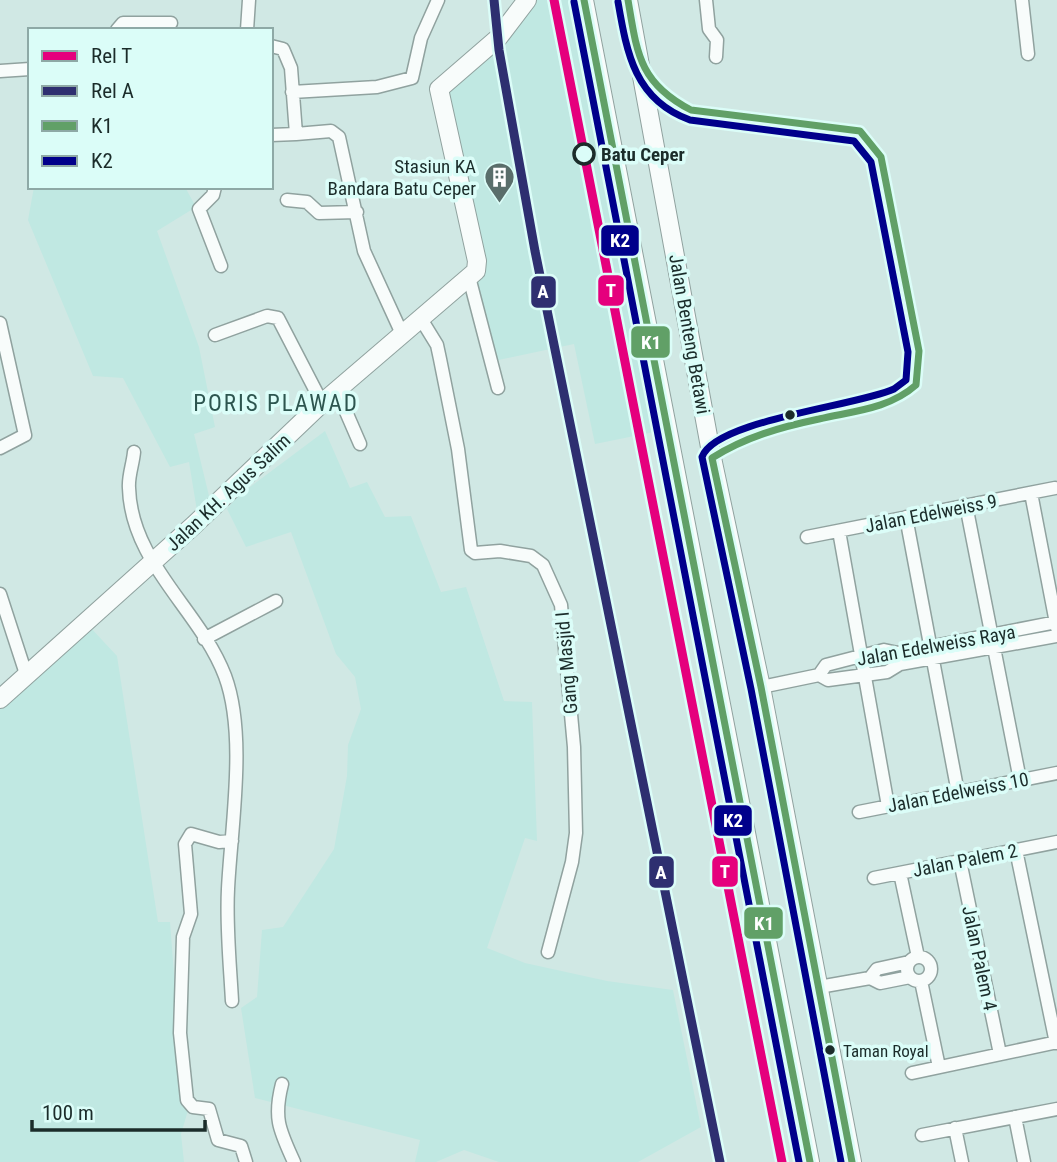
<svg xmlns="http://www.w3.org/2000/svg" width="1057" height="1162" viewBox="0 0 1057 1162" font-family="'Roboto Condensed',sans-serif">
	<rect width="100%" height="100%" fill="#d0e8e4"/>
	<path fill="#c0e8e2" d="M532,0H569L654,432L595,444L574,344L494,361L472,277L443,88Z
		M34,187H185L196,207L157,231L199,347L215,427L194,434L211,504L198,517L189,462L170,467L123,378L93,376L28,220Z
		M325,431L350,488L367,482L385,517L411,516L441,592L466,587L504,701L532,702L537,841L525,838L487,948L525,963L607,981L673,990L701,1127L638,1162H499L464,1150L436,1162H415L420,1140L255,1098L241,1008L257,997L262,930L283,927L334,849L347,776L348,745L361,709L355,677L336,654L291,532L246,547L227,509L238,496Z
		M89,626L117,656L158,922H170L181,1065L189,1107L181,1134L184,1162H0V709Z"/>
	<g fill="none" stroke-linecap="round" stroke-linejoin="round">
		<defs>
			<path id="street" d="M706,0L709,29L717,40L716,57
				M1022,0L1028,54
				M117,30L123,23H171
				M247,30L249,0
				M271,46L283,49L291,68L296,134L331,131L339,137L364,251L403,336
				M0,71L30,69
				M292,92L377,87L412,78L421,38L438,0
				M271,135L296,134
				M215,187L213,195L199,209L221,266
				M287,200L307,202L319,213L357,212
				M469,277L498,388
				M421,319L437,345L440,359L458,449L471,550L475,553L500,551L531,556L543,565L561,605L574,747L576,833L572,862L548,952
				M0,323L25,435L0,448
				M215,335L267,316L278,318L322,403
				M337,391L360,444
				M134,452C133,464 128,476 129,488C131,563 200,610 225,676C247,735 231,827 228,889C226,926 230,964 232,1001
				M1031,493L1057,628
				M966,505L1020,780
				M906,517L958,793
				M839,531L888,806
				M807,537L1055,488
				M0,594L26,674
				M204,639L276,601
				M819,675L826,665L884,650L898,653L1057,622
				M761,687L819,675L828,680L887,672L900,664L1057,636
				M859,812L1057,773
				M232,841L219,842L191,834L185,844L191,914L183,937L180,1033L187,1100L193,1107L209,1109L218,1140L241,1146L246,1162
				M1016,850L1056,1043
				M960,861L1000,1054
				M900,873L918,957
				M874,878L1057,842
				M907 969a12 12 0 1 1 24 0a12 12 0 1 1-24 0Z
				M870,978L877,969L909,962
				M921,981L939,1067
				M819,987L870,978L880,983L910,977
				M912,1073L1057,1042
				M282,1084C273,1119 280,1131 294,1162
				M1015,1117L1024,1162
				M955,1128L962,1162
				M922,1135L1057,1109"/>
			<path id="secondary" d="M584,0L810,1162
				M628,0L712,458L761,687L852,1162
				M0,699L194,525L322,403L476,271L477,261L439,89L498,38L527,0"/>
		</defs>
		<use href="#street" stroke="#90a29f" stroke-width="15"/>
		<use href="#secondary" stroke="#90a29f" stroke-width="20"/>
		<use href="#street" stroke="#f8fcfb" stroke-width="12"/>
		<use href="#secondary" stroke="#f8fcfb" stroke-width="18"/>
		<defs>
			<path id="bus-1" d="M584,0L810,1162
				M628,0C637,53 639,83 691,110L860,131L881,157L919,351L916,385C889,409 853,411 819,419C781,427 745,437 712,458L761,687L852,1162"/>
			<path id="bus-2" d="M574,2L799,1162
				M618,2C627,54 635,100 690,120L854,141L871,162L908,352L906,380L894,389C857,406 715,420 702,457L751,689L841,1162"/>
		</defs>
		<use href="#bus-1" stroke="#dbfdf8" stroke-width="12"/>
		<use href="#bus-2" stroke="#dbfdf8" stroke-width="12"/>
		<use href="#bus-1" stroke="#61a067" stroke-width="7"/>
		<use href="#bus-2" stroke="#00008b" stroke-width="7"/>
		<defs>
			<path id="rail-1" d="M554,0L782,1162"/>
			<path id="rail-2" d="M494,0L499,50L535,251L720,1162"/>
		</defs>
		<use href="#rail-1" stroke="#dbfdf8" stroke-width="14"/>
		<use href="#rail-2" stroke="#dbfdf8" stroke-width="14"/>
		<use href="#rail-1" stroke="#e5007d" stroke-width="9"/>
		<use href="#rail-2" stroke="#2e2f70" stroke-width="9"/>
	</g>
	<defs>
		<symbol id="building-pin" viewBox="-11 -11 22 30"><path d="M0 17L-7.5 6A9.5 9.5 0 1 1 7.5 6Z" fill="#5a6e6b" stroke="#dbfdf8"/><path d="M-4-6H4V6H1V3H-1V6H-4ZM-2.5-4.3h1.7v1.8h-1.7ZM.8-4.3h1.7v1.8H.8ZM-2.5-1h1.7V.8h-1.7ZM.8-1h1.7V.8H.8Z" fill="#fff"/></symbol>
	</defs>
	<g fill-rule="evenodd">
		<use href="#building-pin" x="482" y="160" width="35" height="47"/>
	</g>
	<circle fill="#dbfdf8" stroke="#1b2c2a" stroke-width="3.5" cx="584" cy="154" r="10"/>
	<g fill="#1b2c2a" stroke="#dbfdf8" stroke-width="2.5">
		<circle cx="790" cy="415" r="6"/>
		<circle cx="830" cy="1050" r="6"/>
	</g>
	<g text-anchor="middle" stroke-width="7" stroke-linejoin="round" paint-order="stroke">
		<g font-size="17" fill="#1b2c2a" stroke="#dbfdf8" text-anchor="start">
			<text x="843" y="1057">Taman Royal</text>
		</g>
		<g font-size="19" font-weight="bold" fill="#1b2c2a" stroke="#dbfdf8" text-anchor="start">
			<text x="601" y="161">Batu Ceper</text>
		</g>
		<g font-size="19" fill="#1b2c2a" stroke="#dbfdf8" text-anchor="end">
			<text x="476" y="173">Stasiun KA<tspan x="476" dy="22">Bandara Batu Ceper</tspan></text>
		</g>
		<g font-size="19" fill="#1b2c2a" stroke="#dbfdf8">
			<text transform="translate(690 334) rotate(80)" y="7">Jalan Benteng Betawi</text>
			<text transform="translate(228 492) rotate(-43)" y="7">Jalan KH. Agus Salim</text>
			<text transform="translate(931 513) rotate(-11)" y="7">Jalan Edelweiss 9</text>
			<text transform="translate(936 645) rotate(-10)" y="7">Jalan Edelweiss Raya</text>
			<text transform="translate(566 663) rotate(-95)" y="7">Gang Masjid I</text>
			<text transform="translate(958 792) rotate(-11)" y="7">Jalan Edelweiss 10</text>
			<text transform="translate(965 860) rotate(-11)" y="7">Jalan Palem 2</text>
			<text transform="translate(980 958) rotate(78)" y="7">Jalan Palem 4</text>
		</g>
		<g font-size="23" letter-spacing="2" fill="#2d554f" stroke="#dbfdf8">
			<text x="276" y="411">PORIS PLAWAD</text>
		</g>
	</g>
	<g stroke="#dbfdf8" stroke-width="2.5">
		<rect x="600" y="224" width="40" height="33" rx="7" fill="#00008b"/>
		<rect x="597" y="274" width="28" height="33" rx="7" fill="#e5007d"/>
		<rect x="530" y="275" width="27" height="34" rx="7" fill="#2e2f70"/>
		<rect x="630" y="325" width="41" height="34" rx="7" fill="#61a067"/>
		<rect x="713" y="804" width="40" height="33" rx="7" fill="#00008b"/>
		<rect x="711" y="855" width="28" height="33" rx="7" fill="#e5007d"/>
		<rect x="648" y="855" width="27" height="34" rx="7" fill="#2e2f70"/>
		<rect x="743" y="906" width="41" height="34" rx="7" fill="#61a067"/>
	</g>
	<g font-size="19" text-anchor="middle" font-weight="bold" fill="#fff">
		<text x="620" y="247">K2</text>
		<text x="611" y="297">T</text>
		<text x="543" y="298">A</text>
		<text x="651" y="349">K1</text>
		<text x="733" y="827">K2</text>
		<text x="725" y="878">T</text>
		<text x="661" y="879">A</text>
		<text x="764" y="930">K1</text>
	</g>
	<rect x="28" y="28" width="245" height="161" fill="#dbfdf8" stroke="#8ea9a6" stroke-width="2"/>
	<rect x="42" y="51" width="35" height="10" fill="#e5007d" stroke="#8ea9a6" stroke-width="2"/>
	<text x="91" y="63" font-size="21" fill="#1b2c2a">Rel T</text>
	<rect x="42" y="86" width="35" height="10" fill="#2e2f70" stroke="#8ea9a6" stroke-width="2"/>
	<text x="91" y="98" font-size="21" fill="#1b2c2a">Rel A</text>
	<rect x="42" y="121" width="35" height="10" fill="#61a067" stroke="#8ea9a6" stroke-width="2"/>
	<text x="91" y="133" font-size="21" fill="#1b2c2a">K1</text>
	<rect x="42" y="156" width="35" height="10" fill="#00008b" stroke="#8ea9a6" stroke-width="2"/>
	<text x="91" y="168" font-size="21" fill="#1b2c2a">K2</text>
	<path d="M32 1120v10h173v-10" fill="none" stroke="#1b2c2a" stroke-width="3.5"/>
	<text x="42" y="1120" font-size="21" fill="#1b2c2a" stroke="#dbfdf8" stroke-width="5" paint-order="stroke">100 m</text>
</svg>
